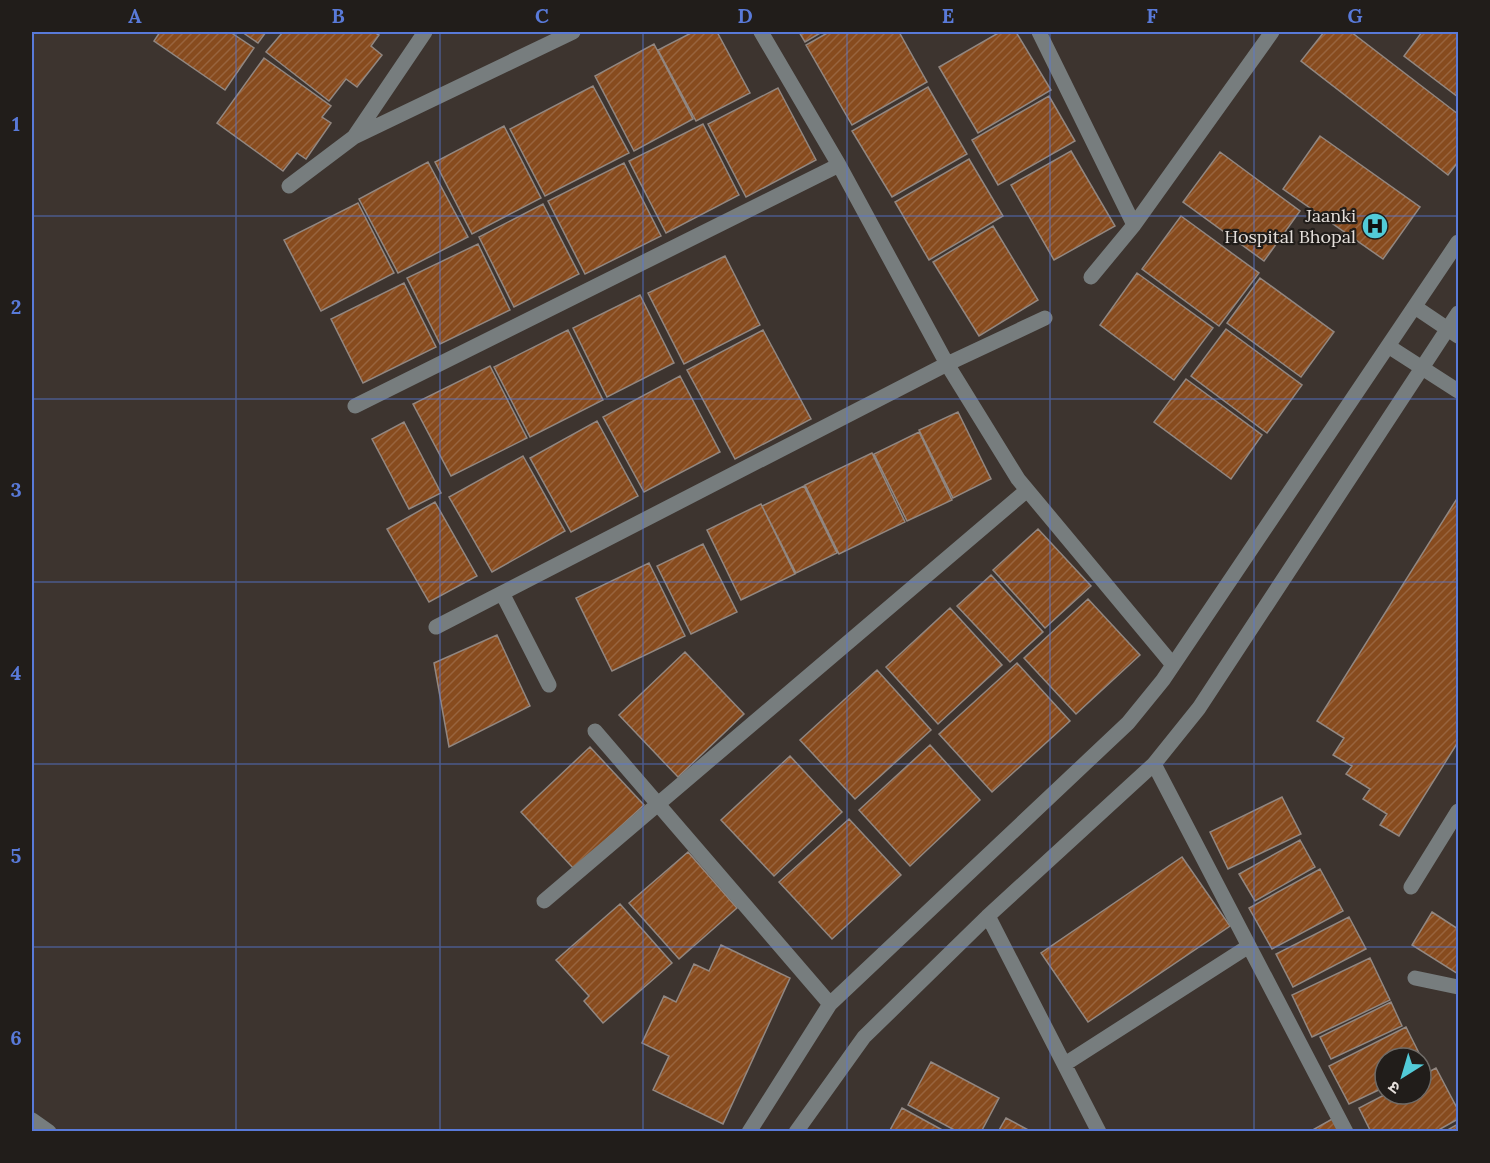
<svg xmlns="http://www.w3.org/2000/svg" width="1490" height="1163" viewBox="0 0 1490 1163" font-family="Lora,'Noto Sans Devanagari',serif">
	<defs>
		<pattern id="building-hatch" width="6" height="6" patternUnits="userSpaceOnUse" patternTransform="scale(1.5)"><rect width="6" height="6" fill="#874b1e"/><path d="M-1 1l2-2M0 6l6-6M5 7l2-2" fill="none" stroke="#98643e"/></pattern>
	</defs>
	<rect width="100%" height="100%" fill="#3d342f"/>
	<path fill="url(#building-hatch)" stroke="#928781" stroke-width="1.5" d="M160,32H230L254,48L225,90L154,41Z
		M242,32H266L258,43Z
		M283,32H374L379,35L371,46L382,55L357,87L346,79L329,101L266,52Z
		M693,32H717L750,93L696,121L658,50Z
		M799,32H822L805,42Z
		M829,32H899L927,82L852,125L806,45Z
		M1000,32H1016L1051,90L978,133L939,67Z
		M1324,32H1351L1458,114V162L1448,175L1301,61Z
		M1422,32H1458V97L1404,56Z
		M654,44L693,119L634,151L595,76Z
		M264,58L331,106L322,117L331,123L306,159L297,153L283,171L217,123Z
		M593,86L629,153L545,196L510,129Z
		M928,87L967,154L892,197L852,131Z
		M778,88L816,160L746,197L708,124Z
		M1049,96L1075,141L998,185L972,140Z
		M703,124L739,195L666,233L629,161Z
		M504,126L541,198L472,234L435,162Z
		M1320,136L1420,207L1383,259L1283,189Z
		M1071,151L1115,226L1054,260L1011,185Z
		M1220,152L1300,211L1264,261L1183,202Z
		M969,159L1003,216L929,260L895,202Z
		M428,162L468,237L398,273L359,199Z
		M624,163L661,236L585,274L548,201Z
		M358,203L394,273L321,311L284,240Z
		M543,204L579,274L514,307L479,237Z
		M1181,216L1259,273L1219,326L1142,269Z
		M993,226L1038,300L979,336L933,262Z
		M478,244L510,310L440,344L407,278Z
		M725,256L760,325L684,364L648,293Z
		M1137,273L1213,328L1174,380L1100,325Z
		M1260,278L1334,332L1301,377L1227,323Z
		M404,283L436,347L363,383L331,319Z
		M640,295L674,363L607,397L573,328Z
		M1226,329L1302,385L1267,433L1191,376Z
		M568,330L603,400L530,437L494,367Z
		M763,330L811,419L735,459L687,370Z
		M490,366L527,438L451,476L413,404Z
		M680,376L720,452L644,492L603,417Z
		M1186,379L1262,435L1231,479L1154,422Z
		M958,412L991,479L953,498L919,430Z
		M597,421L638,496L571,532L530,458Z
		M404,422L441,493L409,509L372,439Z
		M919,432L952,500L907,521L874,454Z
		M872,453L905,522L839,554L805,485Z
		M523,456L565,531L492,572L449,497Z
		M804,486L837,553L796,573L762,506Z
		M1458,497V742L1399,836L1380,825L1387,814L1363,799L1370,789L1346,774L1352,766L1333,755L1344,738L1317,721Z
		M435,502L477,576L429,602L387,529Z
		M761,504L795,574L741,600L707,530Z
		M1038,529L1091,586L1045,628L993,570Z
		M703,544L737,612L691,634L657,566Z
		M649,563L685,636L612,671L576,598Z
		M991,575L1043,632L1010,662L957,606Z
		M1088,599L1140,655L1076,714L1024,658Z
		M950,608L1002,665L938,724L886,667Z
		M497,635L530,706L449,747L434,663Z
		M685,652L744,714L678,777L619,715Z
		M1017,663L1070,721L992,792L939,734Z
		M877,670L931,730L855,799L800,740Z
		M930,745L980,800L910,866L859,810Z
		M590,747L644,805L574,869L521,812Z
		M790,756L842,812L774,876L721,820Z
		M1282,797L1301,834L1228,869L1210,832Z
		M849,819L901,875L832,939L779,882Z
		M1300,840L1315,867L1255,901L1239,874Z
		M688,852L737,908L679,959L629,903Z
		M1182,857L1230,926L1088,1022L1041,953Z
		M1320,869L1343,911L1272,949L1249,908Z
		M620,904L672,963L603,1023L584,1001L589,996L556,960Z
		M1432,912L1458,929V974L1412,945Z
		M1349,917L1366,949L1293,987L1276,954Z
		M721,945L790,978L723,1124L653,1090L669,1056L642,1043L664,996L676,1002L694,964L709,971Z
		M1370,958L1390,1000L1312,1037L1292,995Z
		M1391,1002L1402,1026L1331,1059L1320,1037Z
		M1406,1027L1426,1067L1421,1069V1058H1385V1087L1349,1104L1329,1066Z
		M931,1062L999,1098L981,1132H958L908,1105Z
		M1436,1068L1458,1110V1119L1435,1132H1371L1359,1108L1386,1094H1421V1076Z
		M902,1108L946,1132H889Z
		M1006,1118L1032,1132H998Z
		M1334,1118L1342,1132H1309Z
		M1458,1124V1132H1444Z"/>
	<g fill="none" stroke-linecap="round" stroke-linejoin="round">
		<path stroke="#777d7e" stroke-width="15" d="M761,32L839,165L947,364L1018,479L1173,665
			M1039,32L1134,225
			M354,137L425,32
			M289,186L354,137L573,32
			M1091,277L1134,225L1272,32
			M1415,307L1458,336
			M1388,346L1458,391
			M355,406L839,165
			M502,593L549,685
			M436,627L947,364L1045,318
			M595,731L830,1004
			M1154,764L1346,1132
			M1411,887L1458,811
			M544,901L1026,491
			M988,916L1099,1132
			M1415,978L1458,987
			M1065,1064L1249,946
			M32,1120L49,1132
			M749,1132L830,1004L1128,723L1163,680L1458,242
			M796,1132L864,1037L988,916L1154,764L1199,708L1458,313"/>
	</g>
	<path fill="none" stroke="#597ad9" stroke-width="1.5" stroke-opacity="0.55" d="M236,32V1132M440,32V1132M643,32V1132M847,32V1132M1050,32V1132M1254,32V1132M32,216H1458M32,399H1458M32,582H1458M32,764H1458M32,947H1458"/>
	<defs>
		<symbol id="hospital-disc" viewBox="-11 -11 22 22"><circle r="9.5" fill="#52cbd8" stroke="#211d1a"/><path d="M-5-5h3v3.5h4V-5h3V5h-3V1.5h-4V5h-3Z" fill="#111"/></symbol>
	</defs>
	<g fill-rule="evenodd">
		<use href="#hospital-disc" x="1360" y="211" width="30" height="30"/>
	</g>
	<g text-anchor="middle" stroke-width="4.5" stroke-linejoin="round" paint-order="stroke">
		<g font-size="18" fill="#e5dfdb" stroke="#211d1a" text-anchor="end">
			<text x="1356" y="222">Jaanki<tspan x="1356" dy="21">Hospital Bhopal</tspan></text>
		</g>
	</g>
	<rect width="1490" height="1163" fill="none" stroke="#211d1a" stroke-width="66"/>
	<g transform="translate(1403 1076) rotate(217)"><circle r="28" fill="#211d1a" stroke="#6f6b67" stroke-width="1.5"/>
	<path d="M0-4.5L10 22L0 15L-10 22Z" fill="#52cbd8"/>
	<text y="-9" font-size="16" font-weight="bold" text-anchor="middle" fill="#e5dfdb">उ</text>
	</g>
	<rect x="33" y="33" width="1424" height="1097" fill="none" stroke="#597ad9" stroke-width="2"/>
	<g font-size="20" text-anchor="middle" font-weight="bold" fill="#597ad9">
		<text x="135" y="23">A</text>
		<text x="338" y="23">B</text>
		<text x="542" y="23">C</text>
		<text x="745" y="23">D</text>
		<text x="948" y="23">E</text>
		<text x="1152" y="23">F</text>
		<text x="1355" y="23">G</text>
		<text x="16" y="131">1</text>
		<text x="16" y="314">2</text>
		<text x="16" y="497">3</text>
		<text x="16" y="680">4</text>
		<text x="16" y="863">5</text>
		<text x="16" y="1045">6</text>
	</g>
</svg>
